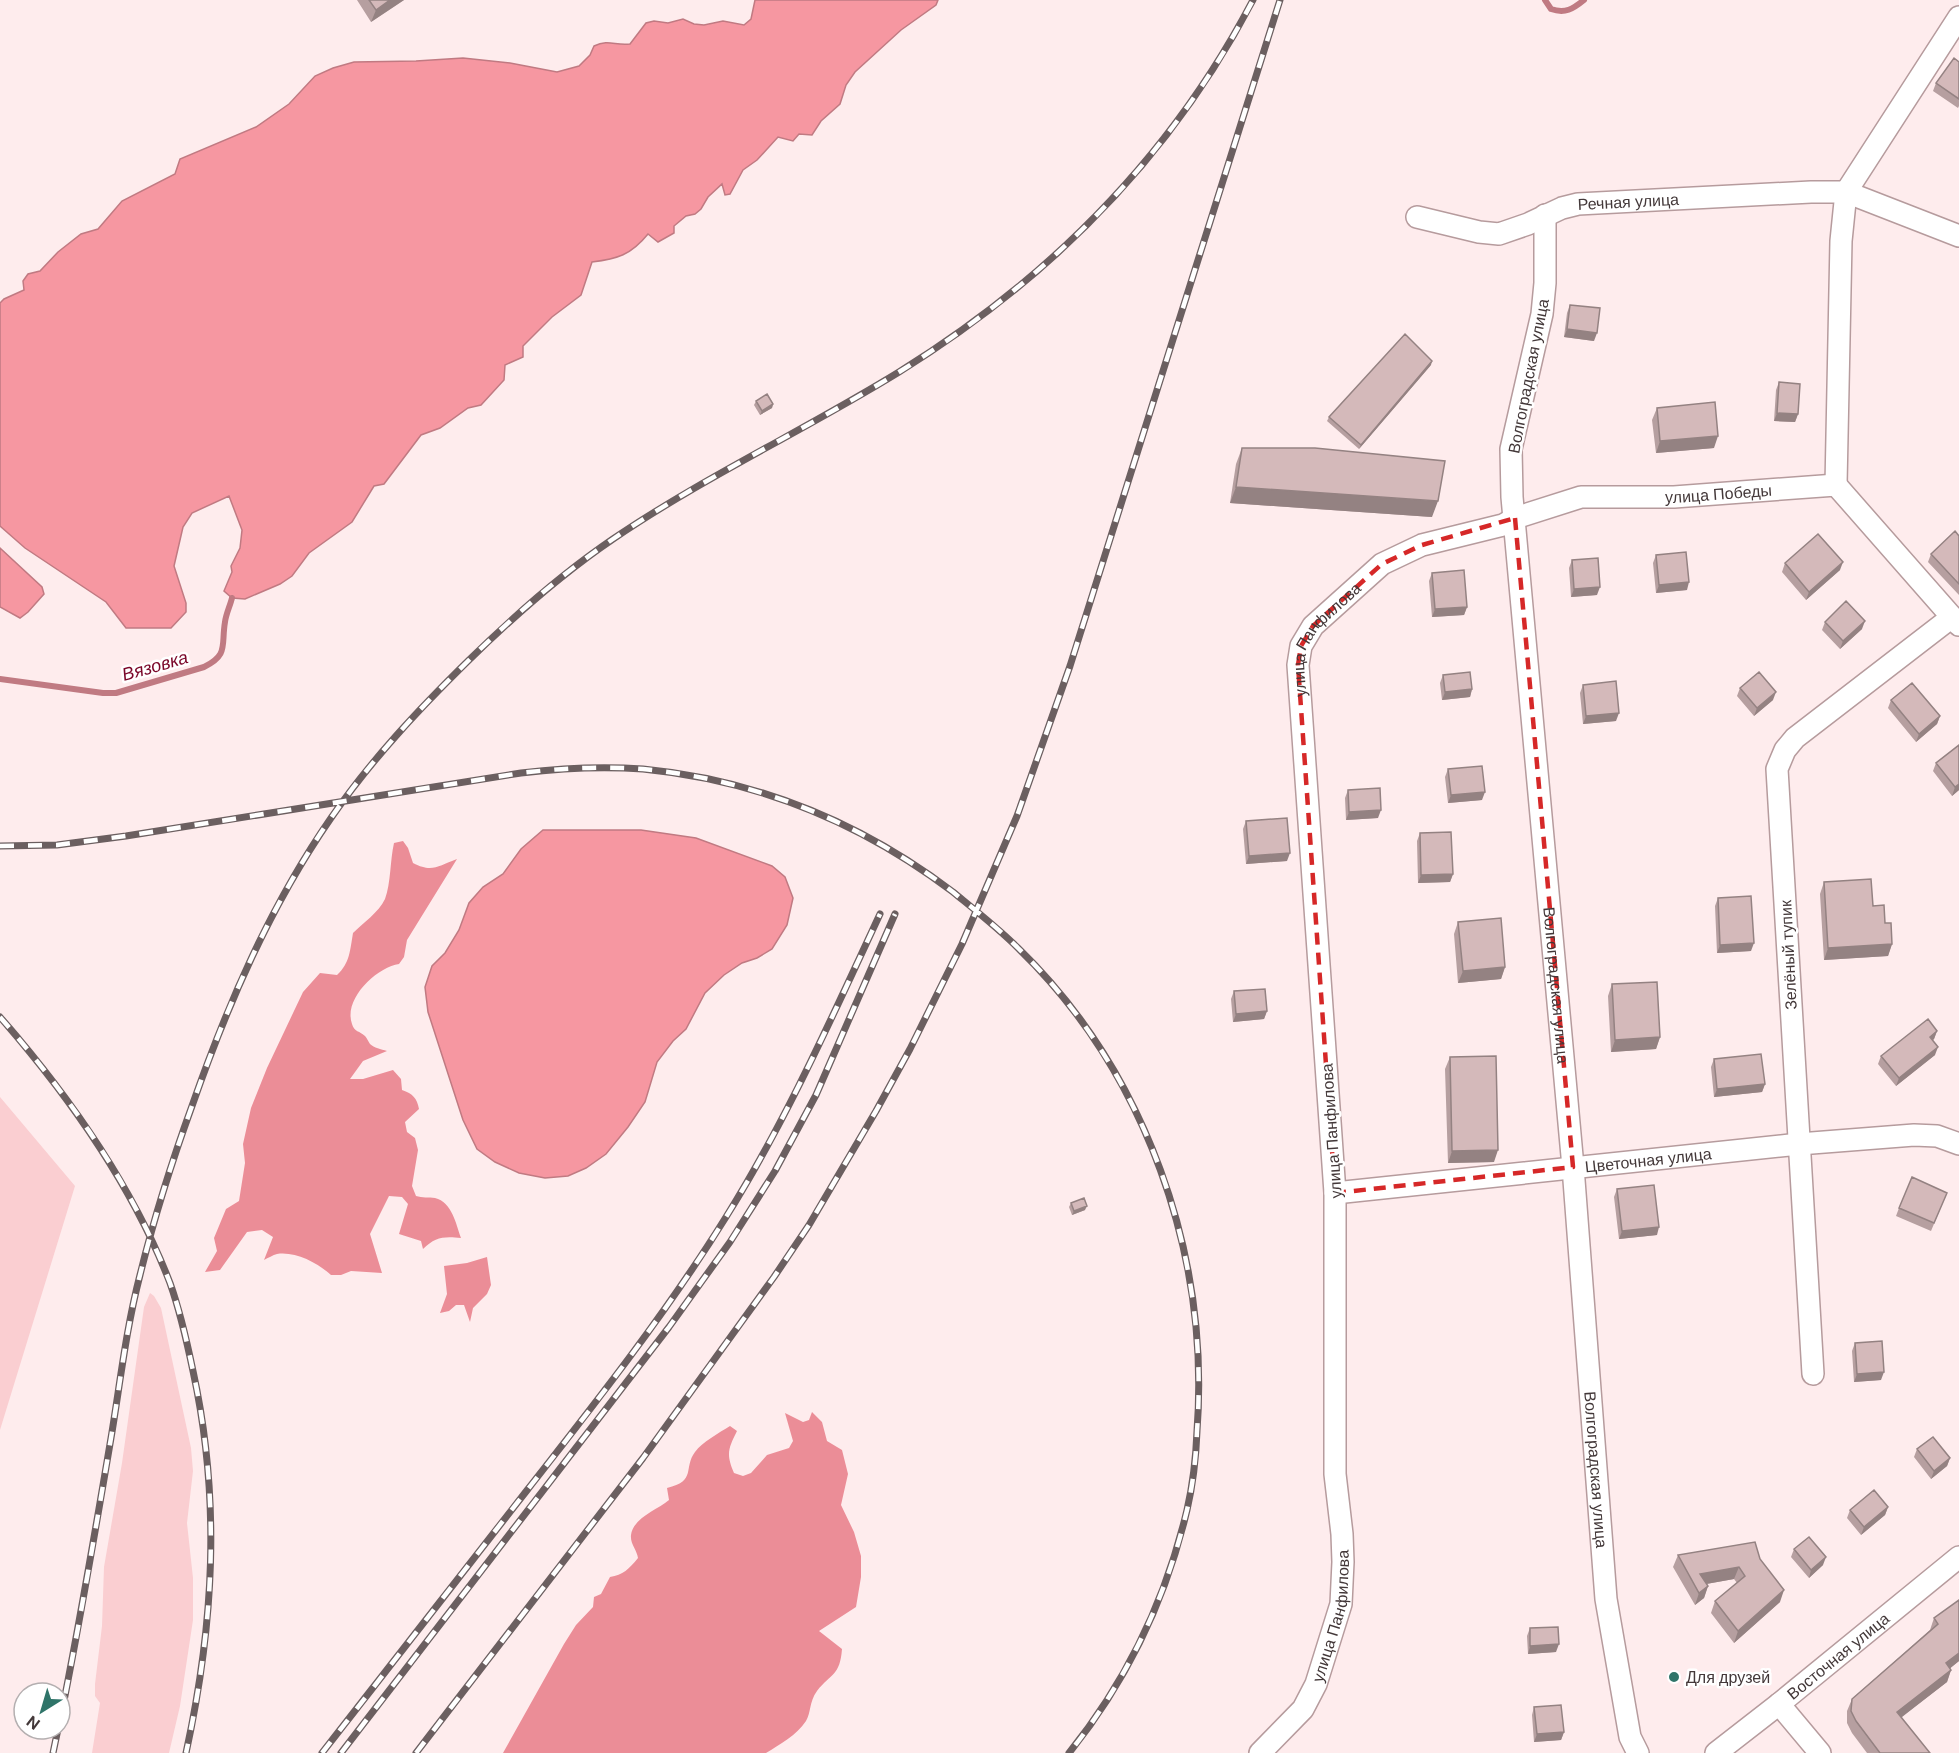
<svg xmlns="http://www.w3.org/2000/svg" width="1959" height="1753" viewBox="0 0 1959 1753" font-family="'DM Sans',sans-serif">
	<rect width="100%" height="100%" fill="#feeced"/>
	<path fill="#faced1" d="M0,1097L75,1186L0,1430Z
		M150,1293L154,1296L161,1308L191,1448L193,1471L187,1523L193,1578V1620L180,1706L169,1753H92L100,1703L95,1696V1684L102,1626L104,1567L122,1463L144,1307Z"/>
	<path fill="#eb8d97" d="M403,841L408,848L413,863C432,873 438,866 457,859L407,940L404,957L399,964C377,967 343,999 352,1024C354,1032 360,1031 365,1036C367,1038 368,1041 370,1044C374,1048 381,1049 387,1051L363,1061L350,1079H363L393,1070L401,1079L402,1090C413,1094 417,1098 419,1109L405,1122L407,1132L415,1138L418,1150L412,1186L416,1196C422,1198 429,1197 435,1198C452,1202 456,1224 461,1238C444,1236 435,1237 423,1249L421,1241L399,1234L408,1204L402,1197L389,1196L370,1234L382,1273L351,1271L341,1275H331C318,1263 295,1251 277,1254C273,1255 268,1258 264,1260L273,1237L262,1230L247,1232L220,1270L205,1272L217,1251L214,1238L226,1209L239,1201L245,1163L243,1144L251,1108L267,1068L303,992L320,973L337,975C350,963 350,950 353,933C363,923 379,912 385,899C391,883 390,860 394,843Z
		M487,1257L491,1285L487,1294L473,1308L470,1322L464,1305H456L449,1311L440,1313L447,1294L444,1266L467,1263Z
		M812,1412L822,1422L827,1441L842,1450L848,1474L841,1505L854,1532L861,1556V1577L856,1607L819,1631L842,1649C840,1676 831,1673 817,1691C809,1702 811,1713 806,1721C797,1735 779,1745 766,1753H503L564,1644L576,1625L593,1607L594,1597L601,1594L610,1577C623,1575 629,1569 638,1558C637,1550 630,1544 631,1535C633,1518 657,1510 669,1500L667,1488C697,1481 683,1468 695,1452C702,1442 719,1433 730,1426L737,1431C728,1449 726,1454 734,1473L743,1476L751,1473L767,1455L789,1448L793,1441L785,1413L803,1422L809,1420Z"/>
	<path fill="#f697a1" stroke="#c07a82" stroke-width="1.5" d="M755,0H938L936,5L901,30L855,72L846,85L840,104L821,121L812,135L799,134L793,141L778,137L757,160L743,170L730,194L725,195L722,184L708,197L701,209L695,214L686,216L674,226V233L658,242L648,234C631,255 617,259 592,262L581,295L552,317L523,346V357L505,365L504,380L481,405L468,408L440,428L421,435L384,484L374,486L352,522L309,553L292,576L280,584L245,599L232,598L224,591L232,572L231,566L240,548L242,530L229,496L192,513L183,527L174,566L186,603V612L171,628H126L106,602L25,548L0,526V303L4,299L24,290L23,281L28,274L40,271L58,252L81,234L98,229L122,201L175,174L180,159L256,127L289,104L315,76L333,68L354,62L416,61L463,58L510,63L557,72L579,66L590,55L594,46C609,39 615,46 630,44L646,23L654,21L668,23L683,19L694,24L704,25L723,21L744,25L751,19Z
		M0,548L42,587L44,594L28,612L20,618L0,607Z
		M543,830H641L696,838L772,866L785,877L793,898L787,925L772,949L757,958L742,963L724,975L705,993L686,1029L673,1041L657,1062L645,1102L628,1127L606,1154L586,1168L568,1176L545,1178L519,1173L495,1162L477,1149L463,1120L428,1012L425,987L432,966L445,953L459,930L469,903L483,887L503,874L521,849Z"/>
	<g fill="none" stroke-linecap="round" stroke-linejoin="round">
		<path stroke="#c07a82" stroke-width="6" d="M1545,0L1551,9C1565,14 1573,9 1584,0
			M0,679L103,693H116L204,667C229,655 221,645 225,622C226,614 230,606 232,598"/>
		<defs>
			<g id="minor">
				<path id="s1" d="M1545,215V283L1542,314L1511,449L1512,497L1573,1167L1606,1599L1630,1737L1638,1753"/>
				<path id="s2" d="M1417,217L1479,232L1499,234L1528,224L1562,208L1578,204L1811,192H1846L1959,236"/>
				<path d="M1836,485L1841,241L1846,192L1959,17"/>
				<path id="s3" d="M1335,1193L1799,1144L1914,1135L1937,1136L1959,1144"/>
				<path d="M1813,1374L1777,769L1785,750L1795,738L1952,617"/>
				<path d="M1779,1704L1820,1753"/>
				<path id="s4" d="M1260,1753L1303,1709L1316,1684L1341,1604L1343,1562L1342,1534L1335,1474V1193L1298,665L1301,646L1313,626L1382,564L1422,545L1503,525L1515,518L1581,497H1674L1836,485L1959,625"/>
				<path id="s5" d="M1716,1753L1779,1704L1959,1557"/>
			</g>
		</defs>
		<use href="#minor" stroke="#b69b9d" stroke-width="24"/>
		<use href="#minor" stroke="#fff" stroke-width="21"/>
		<defs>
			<path id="rail" d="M0,846L57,845L126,836L521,773C562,768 602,766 643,769C757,780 862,823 953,892C975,910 998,928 1018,948C1146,1072 1210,1255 1197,1431C1196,1458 1193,1484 1187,1510C1166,1599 1126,1682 1069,1753
				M0,1017C69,1096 132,1184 170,1283C180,1311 187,1342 193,1371C221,1500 214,1624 186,1753
				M60,1721C79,1627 95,1533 111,1438C120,1384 126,1329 140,1275C154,1218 172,1161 192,1106C227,1006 270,906 331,818C371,760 419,709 469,660C514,616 560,575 613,539C704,477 805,430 899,372C1049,279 1171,157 1253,0
				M53,1753L58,1729
				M322,1753C391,1665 459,1577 528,1489C597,1401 667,1312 726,1217C786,1121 832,1017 880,914
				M341,1753L669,1327L730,1242L775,1171L816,1095L895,914
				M416,1753L643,1458L774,1277L809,1225L876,1111L910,1049L962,944L1017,816L1070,666L1280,0"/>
		</defs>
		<use href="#rail" stroke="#6b5f60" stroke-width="7"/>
		<use href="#rail" stroke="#fff" stroke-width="4.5" stroke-dasharray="14" stroke-linecap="butt"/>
	</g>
	<path fill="#b69fa0" d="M357,0H404L371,22Z
		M1959,62V106L1958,108L1933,91L1936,83Z
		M1570,305L1594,341L1564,337L1567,313Z
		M1431,365L1359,449L1327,421L1329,417Z
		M1779,382L1798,414L1795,422L1774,421L1776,390Z
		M756,401L773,404L772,408L760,415L754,405Z
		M1657,408L1714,448L1656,453L1652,420Z
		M1242,448L1432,517L1230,503L1236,464Z
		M1959,536V595L1928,562L1931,554Z
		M1656,555L1687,590L1656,593L1653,563Z
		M1572,560L1597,595L1571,597L1569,568Z
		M1785,563L1840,570L1806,600L1782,572Z
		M1432,573L1467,607L1464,615L1432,617L1429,581Z
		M1825,622L1862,629L1840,649L1822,630Z
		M1443,675L1472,689L1470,697L1442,700L1440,683Z
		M1583,685L1616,721L1583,724L1580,693Z
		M1740,688L1773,700L1754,716L1737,696Z
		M1891,700L1940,716L1937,724L1916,742L1888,708Z
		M1959,745V790L1952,796L1933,771L1936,763Z
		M1448,769L1482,800L1448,803L1445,777Z
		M1348,790L1378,818L1346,820L1345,798Z
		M1246,821L1287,861L1246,864L1243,829Z
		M1420,833L1453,874L1450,882L1418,883L1417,841Z
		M1824,882L1873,906L1892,944L1888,956L1824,960L1820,894Z
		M1718,898L1751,951L1717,953L1715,906Z
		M1458,922L1505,967L1501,979L1458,983L1454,934Z
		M1612,984L1660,1037L1656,1049L1611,1052L1608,996Z
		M1234,991L1267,1011L1264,1019L1233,1022L1231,999Z
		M1937,1031L1934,1039L1933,1040L1935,1055L1896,1086L1878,1064L1881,1056Z
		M1450,1057L1494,1162L1448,1163L1445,1069Z
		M1714,1059L1765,1084L1762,1092L1714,1097L1711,1067Z
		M1617,1189L1657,1235L1619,1239L1614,1197Z
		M1947,1193L1931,1231L1896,1216L1899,1208Z
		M1071,1203L1085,1210L1072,1215L1069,1207Z
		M1855,1343L1881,1380L1854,1382L1852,1351Z
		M1917,1449L1950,1458L1947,1466L1931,1479L1914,1457Z
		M1888,1507L1885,1515L1861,1535L1847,1518L1850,1510Z
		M1794,1549L1823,1565L1809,1578L1791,1557Z
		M1678,1555L1760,1559L1780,1602L1734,1643L1711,1613L1715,1601L1737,1583L1734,1579L1706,1584L1708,1586L1704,1598L1695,1605L1673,1567Z
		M1959,1600V1661L1950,1668L1951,1670L1947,1682L1901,1717L1930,1753H1867L1852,1733L1847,1723V1711L1852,1699L1930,1630L1934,1618Z
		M1530,1628L1556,1652L1528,1654L1527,1636Z
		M1534,1707L1564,1732L1561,1740L1534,1742L1532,1715Z"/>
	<path fill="#948282" d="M390,0H404L371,22L376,10Z
		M1567,329L1597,333L1594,341L1564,337Z
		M1432,361L1431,365L1359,449L1361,445Z
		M773,404L772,408L760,415L762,411Z
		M1777,413L1798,414L1795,422L1774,421Z
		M1718,436L1714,448L1656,453L1660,441Z
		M1236,487L1438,501L1432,517L1230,503Z
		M1843,562L1840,570L1806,600L1809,592Z
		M1689,582L1687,590L1656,593L1659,585Z
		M1600,587L1597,595L1571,597L1574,589Z
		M1467,607L1464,615L1432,617L1435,609Z
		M1865,621L1862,629L1840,649L1843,641Z
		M1472,689L1470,697L1442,700L1445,692Z
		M1776,692L1773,700L1754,716L1757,708Z
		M1619,713L1616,721L1583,724L1586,716Z
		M1940,716L1937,724L1916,742L1919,734Z
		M1959,784V790L1952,796L1955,787Z
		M1485,792L1482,800L1448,803L1451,795Z
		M1381,810L1378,818L1346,820L1349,812Z
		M1290,853L1287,861L1246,864L1249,856Z
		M1453,874L1450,882L1418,883L1421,875Z
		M1754,943L1751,951L1717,953L1720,945Z
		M1892,944L1888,956L1824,960L1828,948Z
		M1505,967L1501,979L1458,983L1463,971Z
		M1267,1011L1264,1019L1233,1022L1236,1014Z
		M1937,1031L1934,1039L1927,1045L1930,1037Z
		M1660,1037L1656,1049L1611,1052L1615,1040Z
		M1938,1047L1935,1055L1896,1086L1899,1078Z
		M1765,1084L1762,1092L1714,1097L1717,1089Z
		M1498,1150L1494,1162L1448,1163L1452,1151Z
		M1087,1206L1085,1210L1072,1215L1074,1211Z
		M1659,1227L1657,1235L1619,1239L1622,1231Z
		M1884,1372L1881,1380L1854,1382L1857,1374Z
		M1950,1458L1947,1466L1931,1479L1934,1471Z
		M1888,1507L1885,1515L1861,1535L1864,1527Z
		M1826,1557L1823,1565L1809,1578L1811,1570Z
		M1739,1567L1734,1579L1695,1586L1700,1574Z
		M1708,1586L1704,1598L1695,1605L1699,1593Z
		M1784,1590L1780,1602L1734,1643L1738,1631Z
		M1559,1644L1556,1652L1528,1654L1530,1646Z
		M1959,1653V1661L1942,1675L1946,1663Z
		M1951,1670L1947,1682L1893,1724L1897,1712Z
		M1564,1732L1561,1740L1534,1742L1537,1734Z"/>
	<path fill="#d4b9ba" stroke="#948282" stroke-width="1.5" d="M369,0H390L376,10Z
		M1954,58L1959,62V99L1936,83Z
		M1570,305L1600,308L1597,333L1567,329Z
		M1405,334L1432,361L1361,445L1329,417Z
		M1779,382L1800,384L1798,414L1777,413Z
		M767,394L773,404L762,411L756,401Z
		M1715,402L1718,436L1660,441L1657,408Z
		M1242,448H1315L1445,461L1438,501L1236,487Z
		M1955,531L1959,536V584L1931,554Z
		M1818,534L1843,562L1809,592L1785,563Z
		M1686,552L1689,582L1659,585L1656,555Z
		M1598,558L1600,587L1574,589L1572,560Z
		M1464,570L1467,607L1435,609L1432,573Z
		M1846,601L1865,621L1843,641L1825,622Z
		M1470,672L1472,689L1445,692L1443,675Z
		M1759,672L1776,692L1757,708L1740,688Z
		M1616,681L1619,713L1586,716L1583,685Z
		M1912,683L1940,716L1919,734L1891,700Z
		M1959,745V784L1955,787L1936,763Z
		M1482,766L1485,792L1451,795L1448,769Z
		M1380,788L1381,810L1349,812L1348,790Z
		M1287,818L1290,853L1249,856L1246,821Z
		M1451,832L1453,874L1421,875L1420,833Z
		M1871,879L1873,906L1884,905L1885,923H1891L1892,944L1828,948L1824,882Z
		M1751,896L1754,943L1720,945L1718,898Z
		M1501,918L1505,967L1463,971L1458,922Z
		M1657,982L1660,1037L1615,1040L1612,984Z
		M1265,989L1267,1011L1236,1014L1234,991Z
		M1928,1019L1937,1031L1930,1037L1938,1047L1899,1078L1881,1056Z
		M1761,1054L1765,1084L1717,1089L1714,1059Z
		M1496,1056L1498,1150L1452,1151L1450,1057Z
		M1912,1177L1947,1193L1934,1223L1899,1208Z
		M1654,1185L1659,1227L1622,1231L1617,1189Z
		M1084,1198L1087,1206L1074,1211L1071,1203Z
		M1882,1341L1884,1372L1857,1374L1855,1343Z
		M1933,1437L1950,1458L1934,1471L1917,1449Z
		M1874,1490L1888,1507L1864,1527L1850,1510Z
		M1809,1537L1826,1557L1811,1570L1794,1549Z
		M1755,1542L1760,1559L1784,1590L1738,1631L1715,1601L1745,1576L1739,1567L1700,1574L1708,1586L1699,1593L1678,1555Z
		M1959,1600V1653L1946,1663L1951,1670L1897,1712L1930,1753H1880L1856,1721L1851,1711L1852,1699L1938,1624L1934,1618Z
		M1558,1627L1559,1644L1530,1646V1628Z
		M1561,1705L1564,1732L1537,1734L1534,1707Z"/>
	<path fill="none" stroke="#d62828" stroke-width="4.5" stroke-dasharray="12 8" stroke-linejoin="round" d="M1515,518L1573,1167L1335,1193L1298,665L1301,646L1313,626L1382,564L1422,545Z"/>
	<circle fill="#2f7469" stroke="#fff" stroke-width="2" cx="1674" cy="1677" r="6"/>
	<g text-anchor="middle" stroke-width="5" stroke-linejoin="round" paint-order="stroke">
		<g font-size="16" fill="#433839" stroke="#fff">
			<text dy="6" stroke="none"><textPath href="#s2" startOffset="219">Речная улица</textPath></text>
			<text transform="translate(1528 376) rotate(-79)" y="6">Волгоградская улица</text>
			<text dy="6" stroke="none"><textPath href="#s4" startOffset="1598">улица Победы</textPath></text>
			<text dy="6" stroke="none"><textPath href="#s4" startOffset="1150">улица Панфилова</textPath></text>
			<text transform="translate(1788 955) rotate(-93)" y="6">Зелёный тупик</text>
			<text dy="6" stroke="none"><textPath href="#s1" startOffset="776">Волгоградская улица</textPath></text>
			<text transform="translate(1331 1131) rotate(-94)" y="6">улица Панфилова</text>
			<text dy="6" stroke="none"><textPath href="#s3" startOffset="315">Цветочная улица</textPath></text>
			<text dy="6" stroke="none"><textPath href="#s1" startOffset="1262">Волгоградская улица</textPath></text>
			<text dy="6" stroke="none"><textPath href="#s4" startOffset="160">улица Панфилова</textPath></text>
			<text dy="6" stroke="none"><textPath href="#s5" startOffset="156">Восточная улица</textPath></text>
		</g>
		<g font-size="16" fill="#433839" stroke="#fff" text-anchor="start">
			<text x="1686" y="1683">Для друзей</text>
		</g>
		<g font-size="18" font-style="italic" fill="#7a0629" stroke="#fff">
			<text transform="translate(155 666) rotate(-16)" y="6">Вязовка</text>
		</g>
	</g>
	<g transform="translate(42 1711) rotate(217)"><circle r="28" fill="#ffffff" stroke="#b4afb0" stroke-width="1.5"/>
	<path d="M0-4.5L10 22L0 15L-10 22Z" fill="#2f7469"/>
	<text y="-9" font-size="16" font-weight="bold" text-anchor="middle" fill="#433839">N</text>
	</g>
</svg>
